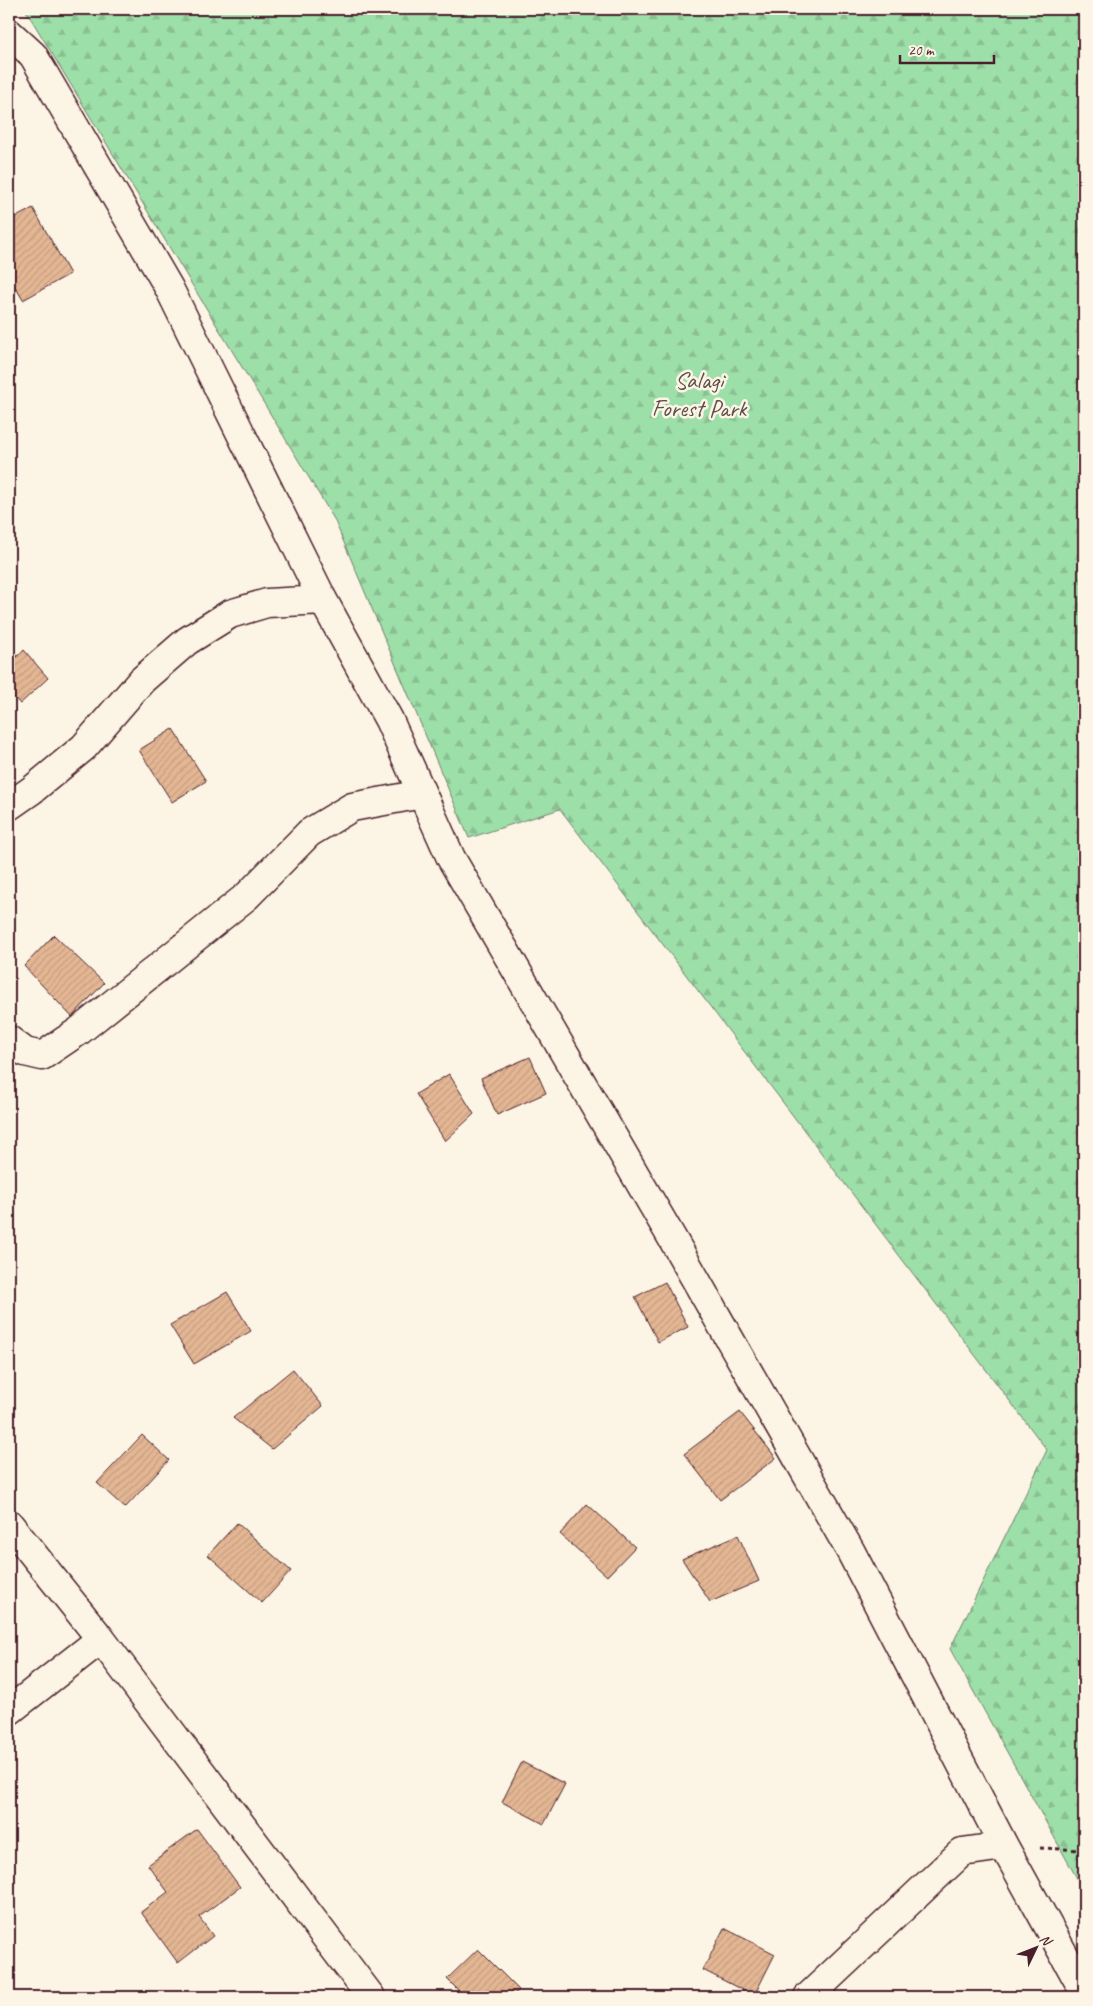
<svg xmlns="http://www.w3.org/2000/svg" width="1093" height="2006" viewBox="0 0 1093 2006" font-family="Caveat,sans-serif">
	<defs>
		<pattern id="forest-firs" width="22" height="20" patternUnits="userSpaceOnUse" patternTransform="scale(1.25)"><rect width="22" height="20" fill="#9ddfa9"/><path d="M5 1l3.5 6h-7zM16 11l3.5 6h-7z" fill="#89bf92"/></pattern>
		<pattern id="building-hatch" width="6" height="6" patternUnits="userSpaceOnUse" patternTransform="scale(1.25)"><rect width="6" height="6" fill="#e4b794"/><path d="M-1 1l2-2M0 6l6-6M5 7l2-2" fill="none" stroke="#c59d80"/></pattern>
	</defs>
	<rect width="100%" height="100%" fill="#fcf5e5"/>
	<filter id="ink" filterUnits="userSpaceOnUse"><feTurbulence type="fractalNoise" baseFrequency=".02" numOctaves="2"/><feDisplacementMap in="SourceGraphic" scale="10" xChannelSelector="R" yChannelSelector="G"/><feConvolveMatrix kernelMatrix="1 2 1 2 8 2 1 2 1" color-interpolation-filters="sRGB"/></filter>
	<g filter="url(#ink)">
		<path fill="url(#forest-firs)" stroke="#747f6a" d="M25,9H1084V1891L950,1649L1047,1450L560,809L469,838L334,519Z"/>
		<path fill="url(#building-hatch)" stroke="#4a1f2b" d="M33,208L70,274L23,300L9,276V221Z
			M24,650L48,678L20,704L9,691V663Z
			M173,729L206,781L172,802L139,750Z
			M54,935L104,983L72,1017L24,966Z
			M530,1057L546,1093L497,1115L481,1078Z
			M449,1074L474,1114L445,1141L416,1094Z
			M665,1282L688,1327L658,1342L635,1297Z
			M227,1292L251,1331L194,1364L170,1325Z
			M293,1369L323,1406L272,1449L233,1418Z
			M740,1412L776,1458L720,1500L684,1454Z
			M142,1435L169,1460L125,1508L97,1483Z
			M587,1504L635,1547L607,1576L560,1534Z
			M237,1523L291,1571L262,1603L208,1555Z
			M738,1535L759,1581L710,1602L682,1559Z
			M522,1762L565,1784L544,1824L502,1802Z
			M197,1829L240,1887L199,1917L213,1936L178,1963L141,1912L168,1892L148,1865Z
			M724,1928L775,1954L754,1996L703,1970Z
			M478,1949L519,1990L511,1997H465L447,1979Z"/>
		<g fill="none" stroke-linecap="round" stroke-linejoin="round">
			<defs>
				<path id="minor" d="M9,33L33,55L169,288L323,600L389,720L451,858L672,1238L851,1552L1004,1846L1084,1991
					M9,806L32,790L84,747L142,680L187,641L230,614L267,603L323,600
					M9,1040L25,1052L42,1056L79,1031L247,896L309,833L352,807L422,794
					M9,1524L101,1639
					M9,1711L101,1639L371,1997
					M808,1997L962,1852L1004,1846"/>
			</defs>
			<use href="#minor" stroke="#4a1f2b" stroke-width="31"/>
			<path stroke="#4a1f2b" stroke-width="3" stroke-dasharray="4 4" stroke-linecap="butt" d="M1040,1848L1084,1850"/>
			<use href="#minor" stroke="#fcf5e5" stroke-width="28"/>
		</g>
	</g>
	<g text-anchor="middle" stroke-width="5" stroke-linejoin="round" paint-order="stroke">
		<g font-size="24" fill="#5f4f4a" stroke="#fcf5e5">
			<text x="699" y="388">Salagi<tspan x="699" dy="28">Forest Park</tspan></text>
		</g>
	</g>
	<rect width="1093" height="2006" fill="none" stroke="#fcf5e5" stroke-width="30"/>
	<rect x="15" y="15" width="1063" height="1976" fill="none" stroke="#4a1f2b" stroke-width="2" filter="url(#ink)"/>
	<g transform="translate(1036 1948) rotate(47)" stroke="#fcf5e5" stroke-width="4" paint-order="stroke">
	<path d="M0-4L9 19L0 12L-9 19Z" fill="#4a1f2b"/>
	<text y="-8" font-size="14" font-weight="bold" text-anchor="middle" fill="#4a1f2b">N</text>
	</g>
	<path d="M900 55v8h94v-8" fill="none" stroke="#4a1f2b" stroke-width="2.5"/>
	<text x="908" y="55" font-size="15" fill="#4a1f2b" stroke="#fcf5e5" stroke-width="4" paint-order="stroke">20 m</text>
</svg>
